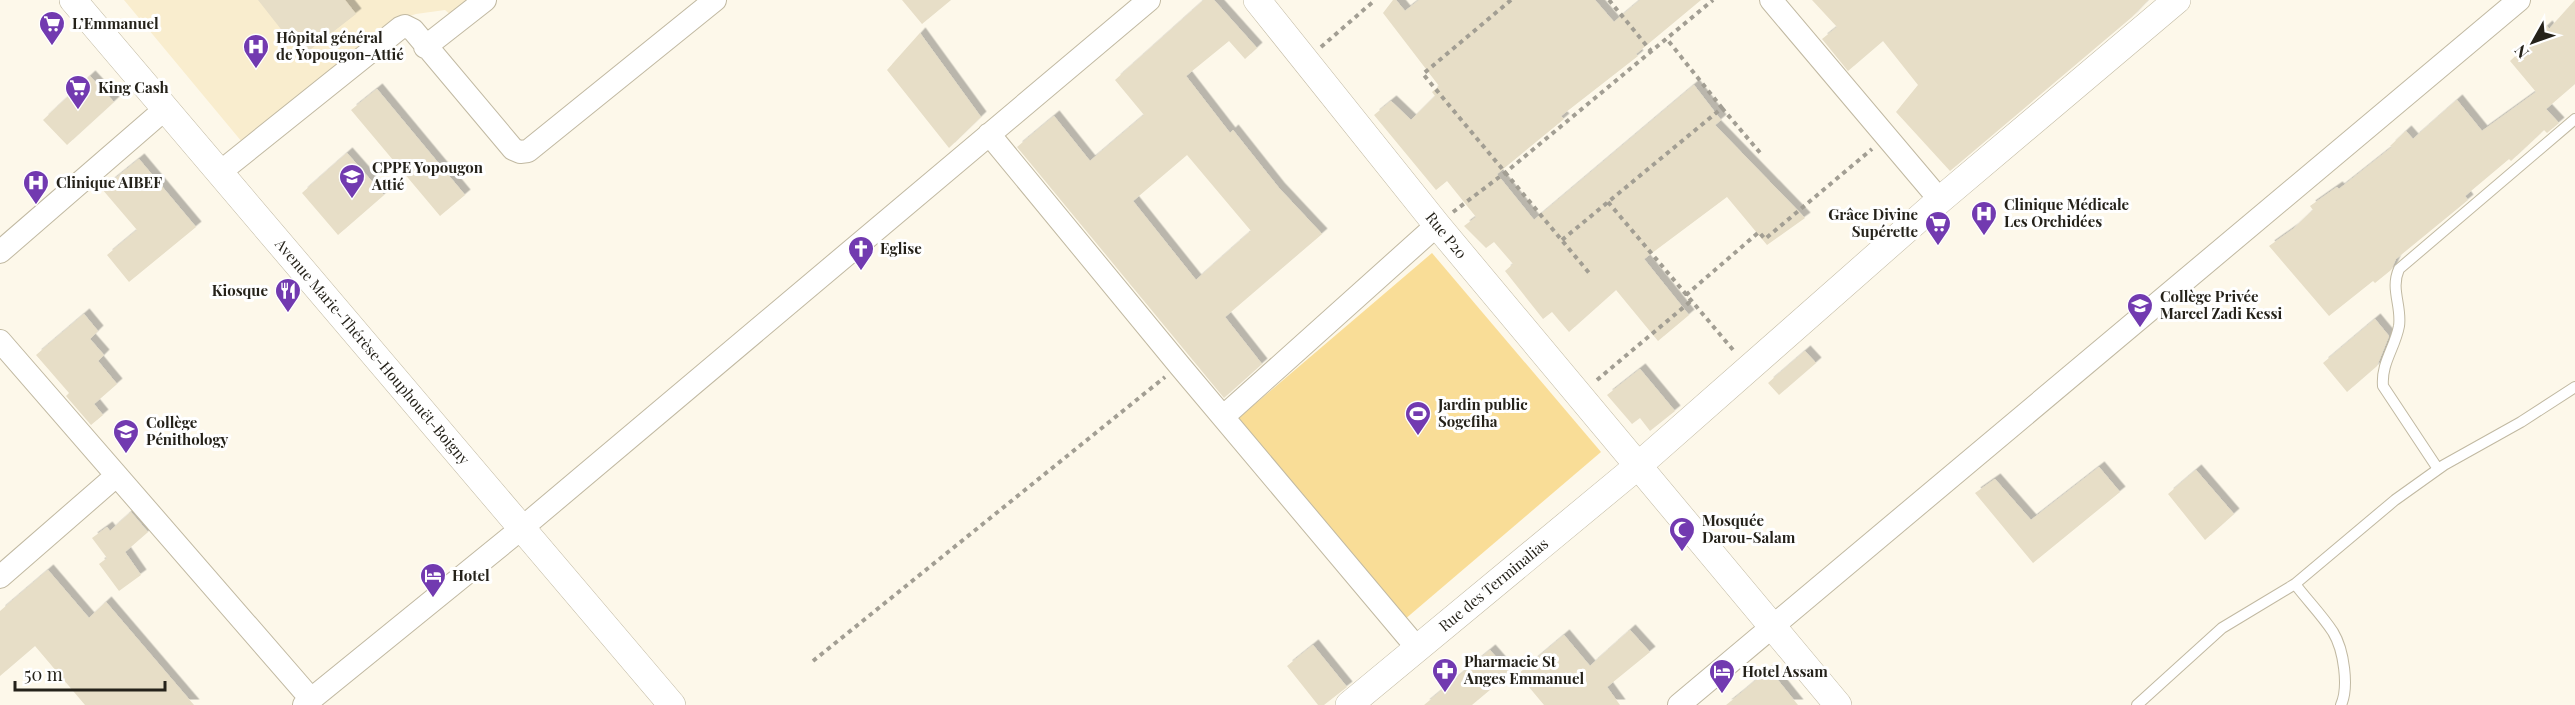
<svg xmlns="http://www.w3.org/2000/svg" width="2575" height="705" viewBox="0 0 2575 705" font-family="'Playfair Display',serif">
	<defs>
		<filter id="shadow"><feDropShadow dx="5.5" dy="-5.5" stdDeviation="0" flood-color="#0004"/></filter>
	</defs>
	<rect width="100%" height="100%" fill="#fdf8ea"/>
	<path fill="#f9edce" d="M124,0H497L466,28L445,10L416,14L390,22L242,142Z"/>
	<path fill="#f9dd97" d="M1432,253L1601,452L1404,620L1235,421Z"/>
	<path fill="#e7dec7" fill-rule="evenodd" filter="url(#shadow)" d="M258,0H345L356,14L302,56Z
		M902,0H951L922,24Z
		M1204,0H1214L1257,48L1245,59L1229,41L1186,76L1230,133L1233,130L1279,188L1322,234L1225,317L1262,364L1224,398L1017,147L1054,116L1090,161L1144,115L1115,80ZM1187,155L1251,231L1196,280L1133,201Z
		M1393,0H1396L1405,11L1419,0H1595L1614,22L1640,0H1701L1636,54L1638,56L1561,116L1564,119L1497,174L1534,220L1694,85L1721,120L1715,125L1805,218L1767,245L1727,197L1644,259L1689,315L1658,341L1616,290L1569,332L1552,312L1543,319L1505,271L1513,264L1494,242L1486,248L1464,226L1476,217L1447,181L1436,190L1374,115L1391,101L1411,120L1435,96L1432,92L1439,86L1383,13Z
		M1812,0H2148L2132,17L1950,171L1896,112L1918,85L1883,41L1848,71L1822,39L1837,27Z
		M2575,0V84L2546,109L2559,123L2547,133L2544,130L2511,161L2509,159L2465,196L2468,200L2396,259L2391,270L2375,283L2373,281L2329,316L2269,246L2293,229L2313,210L2310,206L2337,187L2339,189L2392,147L2390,146L2406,131L2413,139L2457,100L2482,131L2536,92L2510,61L2547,26L2549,29Z
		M920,33L981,117L949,148L887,70Z
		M90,76L114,102L67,145L43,120Z
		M377,89L465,195L440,216L351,110Z
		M347,153L384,195L338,235L302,193Z
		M139,159L196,227L129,282L107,255L137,230L102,189Z
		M84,314L98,331L90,339L104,355L98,361L117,384L94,404L103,415L91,425L66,396L69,393L36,355Z
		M2375,319L2389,336L2377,366L2347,392L2323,363Z
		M1805,351L1816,363L1779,395L1768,383Z
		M1640,369L1675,411L1650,431L1640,418L1632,424L1607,395Z
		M2099,467L2120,492L2033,563L1975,493L1995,479L2031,520Z
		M2196,470L2234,514L2205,540L2168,494Z
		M131,512L148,532L125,552L141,575L119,591L99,564L107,558L92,538L107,527L110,531Z
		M48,570L89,618L106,602L194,705H85L35,646L0,676V611Z
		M1630,630L1650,652L1607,687L1620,705H1544L1518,674L1564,635L1590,666Z
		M1313,645L1347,687L1324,705H1318L1287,666Z
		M1490,650L1510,673L1472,705H1424Z
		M1769,669L1798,705H1726L1741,693Z"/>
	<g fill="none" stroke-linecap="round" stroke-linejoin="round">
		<defs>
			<path id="service" d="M2438,469L2383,386C2381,363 2395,348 2399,326C2402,306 2390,289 2399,269L2575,119
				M2295,584C2307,600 2322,615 2333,632C2344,650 2349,687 2341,705
				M2137,705L2222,628L2295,584L2395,500L2444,465L2521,422L2575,387"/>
			<path id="minor" d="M1771,0L1940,200
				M425,47L485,0
				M989,134L1180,366L1418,649
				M219,173L400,28L405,26L413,30L513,149L520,152L528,151L715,0
				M0,252L165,109
				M0,341L311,699
				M1224,416L1437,225
				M0,577L116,476
				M304,705L522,528L1149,0
				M1679,705L2519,0"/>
			<g id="tertiary">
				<path id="s1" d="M73,0L672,705"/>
				<path id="s2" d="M1257,0L1437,225L1838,705"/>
				<path id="s3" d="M1349,705L1639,465L1940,200L2177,0"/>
			</g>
		</defs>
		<use href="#service" stroke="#c1b9a2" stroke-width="12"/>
		<use href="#minor" stroke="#c1b9a2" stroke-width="24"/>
		<use href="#tertiary" stroke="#c1b9a2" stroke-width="28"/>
		<path stroke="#a29e93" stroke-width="4" stroke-dasharray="4.5 4.5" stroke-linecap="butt" d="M1511,0L1423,74L1590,274
			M1609,0L1651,51
			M1321,47L1375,0
			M1722,108L1762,155
			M1608,202L1734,351
			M1453,212L1506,172L1713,0
			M1562,240L1722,108L1666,38
			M1686,295L1759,232L1765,239L1872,149
			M1597,380L1691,301
			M813,661L1165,377"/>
		<use href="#service" stroke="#fff" stroke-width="10"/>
		<use href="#minor" stroke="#fff" stroke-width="22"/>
		<use href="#tertiary" stroke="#fff" stroke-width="27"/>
	</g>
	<defs>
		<symbol id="supermarket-pin" viewBox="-11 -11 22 30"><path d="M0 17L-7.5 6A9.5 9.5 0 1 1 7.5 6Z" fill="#723ab0" stroke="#fff"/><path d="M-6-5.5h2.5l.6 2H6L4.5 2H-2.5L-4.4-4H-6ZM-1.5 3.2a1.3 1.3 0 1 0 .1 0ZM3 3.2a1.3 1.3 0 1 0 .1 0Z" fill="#fff"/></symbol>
		<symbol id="hospital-pin" viewBox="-11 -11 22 30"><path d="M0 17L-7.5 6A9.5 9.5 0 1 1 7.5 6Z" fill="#723ab0" stroke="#fff"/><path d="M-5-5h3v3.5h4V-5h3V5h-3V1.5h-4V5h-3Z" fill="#fff"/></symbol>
		<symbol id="school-pin" viewBox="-11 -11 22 30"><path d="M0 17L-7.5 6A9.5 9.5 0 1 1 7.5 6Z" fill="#723ab0" stroke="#fff"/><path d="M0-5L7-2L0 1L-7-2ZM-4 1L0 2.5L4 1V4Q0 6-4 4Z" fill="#fff"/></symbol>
		<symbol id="church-pin" viewBox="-11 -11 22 30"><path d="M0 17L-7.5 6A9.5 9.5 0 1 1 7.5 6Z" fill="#723ab0" stroke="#fff"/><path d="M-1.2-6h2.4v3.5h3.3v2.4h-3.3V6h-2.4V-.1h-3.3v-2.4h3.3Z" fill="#fff"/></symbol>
		<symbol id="restaurant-pin" viewBox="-11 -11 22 30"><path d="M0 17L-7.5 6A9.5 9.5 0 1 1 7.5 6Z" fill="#723ab0" stroke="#fff"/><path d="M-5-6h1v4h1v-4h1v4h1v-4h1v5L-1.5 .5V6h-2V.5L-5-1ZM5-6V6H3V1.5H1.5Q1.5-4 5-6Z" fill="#fff"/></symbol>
		<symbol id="stadium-pin" viewBox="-11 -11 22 30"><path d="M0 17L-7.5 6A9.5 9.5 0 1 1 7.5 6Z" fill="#723ab0" stroke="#fff"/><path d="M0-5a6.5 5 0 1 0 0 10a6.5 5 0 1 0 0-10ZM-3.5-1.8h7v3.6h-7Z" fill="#fff"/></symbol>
		<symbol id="mosque-pin" viewBox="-11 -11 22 30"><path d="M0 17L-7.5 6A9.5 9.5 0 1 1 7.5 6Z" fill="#723ab0" stroke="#fff"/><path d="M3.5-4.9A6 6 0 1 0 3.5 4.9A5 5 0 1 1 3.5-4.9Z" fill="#fff"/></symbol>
		<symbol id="hotel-pin" viewBox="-11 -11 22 30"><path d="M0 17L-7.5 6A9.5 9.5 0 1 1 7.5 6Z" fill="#723ab0" stroke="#fff"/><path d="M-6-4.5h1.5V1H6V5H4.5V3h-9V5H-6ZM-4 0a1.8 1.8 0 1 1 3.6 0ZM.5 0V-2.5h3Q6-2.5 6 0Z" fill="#fff"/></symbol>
		<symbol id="pharmacy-pin" viewBox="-11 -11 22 30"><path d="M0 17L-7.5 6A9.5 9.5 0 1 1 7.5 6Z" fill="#723ab0" stroke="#fff"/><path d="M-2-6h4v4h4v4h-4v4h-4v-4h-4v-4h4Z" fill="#fff"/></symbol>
	</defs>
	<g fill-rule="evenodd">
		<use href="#supermarket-pin" x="37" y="9" width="30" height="40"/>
		<use href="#hospital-pin" x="241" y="32" width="30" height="40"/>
		<use href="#supermarket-pin" x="63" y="73" width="30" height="40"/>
		<use href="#school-pin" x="337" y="162" width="30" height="40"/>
		<use href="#hospital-pin" x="21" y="168" width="30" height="40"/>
		<use href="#hospital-pin" x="1969" y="199" width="30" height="40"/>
		<use href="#supermarket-pin" x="1923" y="209" width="30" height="40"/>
		<use href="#church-pin" x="846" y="234" width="30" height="40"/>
		<use href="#restaurant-pin" x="273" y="276" width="30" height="40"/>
		<use href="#school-pin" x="2125" y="291" width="30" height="40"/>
		<use href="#stadium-pin" x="1403" y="399" width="30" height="40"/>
		<use href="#school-pin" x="111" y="417" width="30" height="40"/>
		<use href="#mosque-pin" x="1667" y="515" width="30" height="40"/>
		<use href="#hotel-pin" x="418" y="561" width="30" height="40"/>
		<use href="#pharmacy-pin" x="1430" y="656" width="30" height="40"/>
		<use href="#hotel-pin" x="1707" y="657" width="30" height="40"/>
	</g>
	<g text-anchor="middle" stroke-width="6" stroke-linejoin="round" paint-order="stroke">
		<g font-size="15" font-weight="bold" fill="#25221a" stroke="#fff" text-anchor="start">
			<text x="72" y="29">L’Emmanuel</text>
			<text x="276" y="43">Hôpital général<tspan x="276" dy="17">de Yopougon-Attié</tspan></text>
			<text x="98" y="93">King Cash</text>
			<text x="372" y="173">CPPE Yopougon<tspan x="372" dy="17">Attié</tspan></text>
			<text x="56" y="188">Clinique AIBEF</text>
			<text x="2004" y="210">Clinique Médicale<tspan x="2004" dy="17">Les Orchidées</tspan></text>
			<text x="1918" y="220" text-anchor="end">Grâce Divine<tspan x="1918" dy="17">Supérette</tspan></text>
			<text x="880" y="254">Eglise</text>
			<text x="268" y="296" text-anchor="end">Kiosque</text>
			<text x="2160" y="302">Collège Privée<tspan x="2160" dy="17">Marcel Zadi Kessi</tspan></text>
			<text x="1438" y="410">Jardin public<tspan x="1438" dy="17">Sogefiha</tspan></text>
			<text x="146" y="428">Collège<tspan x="146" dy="17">Pénithology</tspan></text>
			<text x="1702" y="526">Mosquée<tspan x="1702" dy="17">Darou-Salam</tspan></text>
			<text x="452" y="581">Hotel</text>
			<text x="1464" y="667">Pharmacie St<tspan x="1464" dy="17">Anges Emmanuel</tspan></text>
			<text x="1742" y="677">Hotel Assam</text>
		</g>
		<g font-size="15" fill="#25221a" stroke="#fff">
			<text dy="5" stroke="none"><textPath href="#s2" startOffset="302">Rue P20</textPath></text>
			<text dy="5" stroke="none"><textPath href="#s1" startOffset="462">Avenue Marie-Thérèse-Houphouët-Boigny</textPath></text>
			<text dy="5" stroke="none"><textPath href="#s3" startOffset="188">Rue des Terminalias</textPath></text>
		</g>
	</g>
	<g transform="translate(2533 42) rotate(230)" stroke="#ffffff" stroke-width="4.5" paint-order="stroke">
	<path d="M0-4.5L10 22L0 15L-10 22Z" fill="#25221a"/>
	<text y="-9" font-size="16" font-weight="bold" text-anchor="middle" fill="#25221a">N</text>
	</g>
	<path d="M15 681v9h150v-9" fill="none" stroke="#25221a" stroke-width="3"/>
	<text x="24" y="681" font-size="18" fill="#25221a" stroke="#ffffff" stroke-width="4.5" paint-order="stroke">50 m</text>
</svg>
